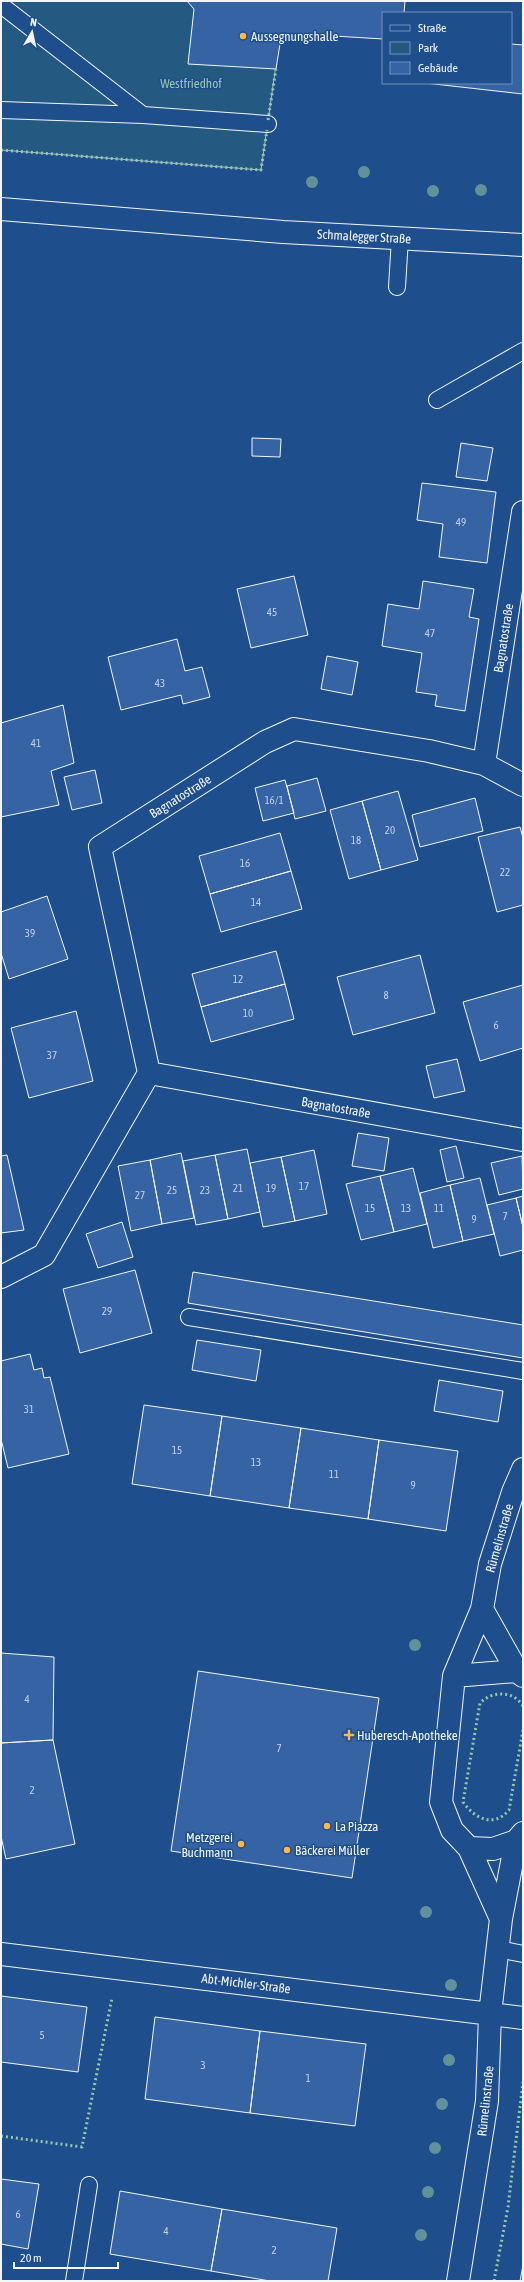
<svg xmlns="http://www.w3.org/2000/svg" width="524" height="2282" viewBox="0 0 524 2282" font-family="'Asap Condensed',sans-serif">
	<rect width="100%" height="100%" fill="#1f4e8c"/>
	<path fill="#245a82" stroke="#a8bbd7" d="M1,1H405L383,13L281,30L261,170L1,150Z"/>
	<path fill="#3563a3" stroke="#f2f6ff" d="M187,1H405L404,13H383V39L301,34L280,44L276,69L188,64L194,9Z
		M511,44L523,45V94L425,83H511Z
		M252,438L281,439L280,457L252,456Z
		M461,443L493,448L487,481L456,477Z
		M422,483L496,492L487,563L439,557L443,524L417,520Z
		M294,576L308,635L251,648L237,589Z
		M423,581L474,589L469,617L479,619L465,711L435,706L437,695L416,692L422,653L382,646L388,604L419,609Z
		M177,639L185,671L202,667L210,697L183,704L181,695L121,710L108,657Z
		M327,656L358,662L352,695L321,689Z
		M63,705L74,763L51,771L59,805L1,817V723Z
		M95,770L102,803L72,810L64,777Z
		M317,778L326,811L295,819L287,786Z
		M285,780L294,813L263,821L255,788Z
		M398,791L418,860L381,870L362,801Z
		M475,798L483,831L420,847L412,815Z
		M362,801L381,870L349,879L330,810Z
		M520,827L523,838V905L497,912L478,837Z
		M280,833L291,871L210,894L199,856Z
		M291,871L302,909L221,932L210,894Z
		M47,896L68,959L9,979L1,953V912Z
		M276,951L285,984L201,1007L192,974Z
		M420,955L435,1013L353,1035L337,977Z
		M285,984L294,1019L211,1042L201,1007Z
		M523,985V1048L480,1061L463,1002Z
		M76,1011L93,1081L29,1098L11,1028Z
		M457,1059L465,1091L434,1098L426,1066Z
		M358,1133L389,1138L384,1171L352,1166Z
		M456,1146L464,1178L447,1182L440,1150Z
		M247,1149L260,1212L228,1219L215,1155Z
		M314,1150L327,1214L295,1221L281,1157Z
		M181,1153L194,1218L162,1224L150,1160Z
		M7,1155L24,1230L1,1233V1156Z
		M215,1155L228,1219L196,1225L183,1161Z
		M522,1156L523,1189L499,1195L491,1163Z
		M281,1157L295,1221L263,1227L250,1163Z
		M150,1160L162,1224L131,1231L118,1166Z
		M413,1168L427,1224L394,1232L380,1176Z
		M380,1176L394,1232L361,1240L346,1184Z
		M480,1178L494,1234L463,1241L450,1185Z
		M450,1185L463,1241L433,1248L420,1193Z
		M523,1196V1227L516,1198Z
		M516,1198L523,1227V1250L500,1256L487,1205Z
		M122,1222L133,1257L98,1268L86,1234Z
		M135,1270L152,1333L80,1353L63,1289Z
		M193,1272L523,1325V1358L188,1303Z
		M197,1340L261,1350L256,1381L192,1370Z
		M30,1354L34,1370L42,1368L44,1378L50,1377L69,1454L8,1468L1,1439V1361Z
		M439,1380L503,1391L498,1422L434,1411Z
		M144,1405L222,1416L210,1496L132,1484Z
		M222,1416L301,1428L289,1508L210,1496Z
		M301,1428L379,1440L368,1519L289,1508Z
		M379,1440L458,1451L446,1531L368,1519Z
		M1,1653L54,1657L53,1740L1,1743Z
		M198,1671L379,1698L352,1878L171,1851Z
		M53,1740L75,1844L6,1859L1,1836V1743Z
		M1,1996L87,2007L78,2072L1,2062Z
		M155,2017L260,2031L250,2113L145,2099Z
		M260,2031L366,2044L355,2126L250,2113Z
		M1,2179L39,2184L28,2249L1,2244Z
		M120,2191L222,2209L211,2271L110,2254Z
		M222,2209L337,2228L328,2281H270L211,2271Z
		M523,2265V2281H520Z"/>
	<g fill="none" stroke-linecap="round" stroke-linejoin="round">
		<defs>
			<path id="lane" d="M1,5L143,115
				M1,110L143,115L268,124
				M397,287L400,238
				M437,400L523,351
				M189,1317L523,1371
				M498,1949L523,1954
				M74,2281L89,2185"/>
			<path id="street" d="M523,512L484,764L523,785
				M149,1073L523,1140
				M1,1277L44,1255L149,1073L100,847L265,742L294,729L429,751L484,764
				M482,1609L517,1671L523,1676
				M454,1676L517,1671
				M469,1848L493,1849L516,1841
				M501,1919L469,1848L452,1830L441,1802L454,1676L482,1609L490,1564L513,1492L523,1469
				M1,1954L523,2018
				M458,2281L487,2101L490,2014L501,1919L516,1841L523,1833"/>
			<path id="secondary" d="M1,209L283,232L523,245"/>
		</defs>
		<use href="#lane" stroke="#f2f6ff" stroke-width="18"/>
		<use href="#street" stroke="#f2f6ff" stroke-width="24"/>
		<use href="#secondary" stroke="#f2f6ff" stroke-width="24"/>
		<use href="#lane" stroke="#1f4e8c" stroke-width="16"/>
		<use href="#street" stroke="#1f4e8c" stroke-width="22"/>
		<use href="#secondary" stroke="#1f4e8c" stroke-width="22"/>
		<path stroke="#97c8a6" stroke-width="3" stroke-dasharray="2 3" stroke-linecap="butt" d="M268,120L276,69
			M1,150L261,170L267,130
			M523,1706C513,1690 492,1691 480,1703L463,1802C475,1819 494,1828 509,1810L523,1730
			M1,2136L82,2147L112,1998
			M494,2281L508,2207L523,2082"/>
	</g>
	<g fill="#61919a">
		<circle cx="364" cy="172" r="6"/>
		<circle cx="312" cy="182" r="6"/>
		<circle cx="481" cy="190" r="6"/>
		<circle cx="433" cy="191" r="6"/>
		<circle cx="415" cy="1645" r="6"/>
		<circle cx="426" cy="1912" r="6"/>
		<circle cx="451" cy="1985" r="6"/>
		<circle cx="449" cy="2060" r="6"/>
		<circle cx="442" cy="2104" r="6"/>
		<circle cx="435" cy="2148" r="6"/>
		<circle cx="428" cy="2192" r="6"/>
		<circle cx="421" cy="2235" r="6"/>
	</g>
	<g fill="#ffb74d" stroke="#1f4e8c" stroke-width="1.5">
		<circle cx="243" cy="36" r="4"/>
		<path d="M347 1729h4v4h4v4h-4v4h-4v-4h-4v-4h4z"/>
		<circle cx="327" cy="1826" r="4"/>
		<circle cx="241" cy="1844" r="4"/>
		<circle cx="287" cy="1850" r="4"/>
	</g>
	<g text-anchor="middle" stroke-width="3" stroke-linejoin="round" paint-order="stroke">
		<g font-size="11" fill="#c3d1e8">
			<text x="461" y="526">49</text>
			<text x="272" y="616">45</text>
			<text x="430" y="637">47</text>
			<text x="160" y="687">43</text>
			<text x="36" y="747">41</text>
			<text x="274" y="804">16/1</text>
			<text x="390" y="834">20</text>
			<text x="356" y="844">18</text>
			<text x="245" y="867">16</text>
			<text x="505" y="876">22</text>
			<text x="256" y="906">14</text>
			<text x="30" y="937">39</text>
			<text x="238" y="983">12</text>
			<text x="386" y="999">8</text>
			<text x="248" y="1017">10</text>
			<text x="496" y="1029">6</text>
			<text x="52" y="1059">37</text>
			<text x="304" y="1190">17</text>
			<text x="238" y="1192">21</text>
			<text x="271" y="1192">19</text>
			<text x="172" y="1194">25</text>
			<text x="205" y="1194">23</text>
			<text x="140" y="1199">27</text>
			<text x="370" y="1212">15</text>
			<text x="406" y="1212">13</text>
			<text x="439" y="1212">11</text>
			<text x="505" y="1220">7</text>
			<text x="474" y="1223">9</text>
			<text x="107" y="1315">29</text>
			<text x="29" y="1413">31</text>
			<text x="177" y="1454">15</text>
			<text x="256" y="1466">13</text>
			<text x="334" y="1478">11</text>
			<text x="413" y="1489">9</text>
			<text x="27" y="1703">4</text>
			<text x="279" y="1752">7</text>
			<text x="32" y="1794">2</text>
			<text x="42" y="2039">5</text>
			<text x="203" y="2069">3</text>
			<text x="308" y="2082">1</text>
			<text x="18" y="2218">6</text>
			<text x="166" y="2235">4</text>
			<text x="274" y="2254">2</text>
		</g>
		<g font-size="13" fill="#f2f6ff" stroke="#1f4e8c" text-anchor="start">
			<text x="251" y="41">Aussegnungshalle</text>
			<text x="357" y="1740">Huberesch-Apotheke</text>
			<text x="335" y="1831">La Piazza</text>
			<text x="233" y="1842" text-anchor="end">Metzgerei<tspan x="233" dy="15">Buchmann</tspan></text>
			<text x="295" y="1855">Bäckerei Müller</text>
		</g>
		<g font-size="13" fill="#97c8a6" stroke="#1f4e8c">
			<text x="191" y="88">Westfriedhof</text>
		</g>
		<g font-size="13" fill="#f2f6ff" stroke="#1f4e8c">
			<text transform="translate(364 236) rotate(3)" y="5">Schmalegger Straße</text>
			<text transform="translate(503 638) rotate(-81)" y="5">Bagnatostraße</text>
			<text transform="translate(180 796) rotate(-32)" y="5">Bagnatostraße</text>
			<text transform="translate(336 1107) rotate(10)" y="5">Bagnatostraße</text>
			<text transform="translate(499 1538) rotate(-74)" y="5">Rümelinstraße</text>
			<text transform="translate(246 1983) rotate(7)" y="5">Abt-Michler-Straße</text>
			<text transform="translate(485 2101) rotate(-84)" y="5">Rümelinstraße</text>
		</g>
	</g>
	<rect width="524" height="2282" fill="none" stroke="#f2f6ff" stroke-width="4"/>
	<rect x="382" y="12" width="130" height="72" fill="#1f4e8c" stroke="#7391ba"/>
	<rect x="390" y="25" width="20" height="6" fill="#1f4e8c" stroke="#7391ba"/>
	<text x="418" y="32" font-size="12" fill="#f2f6ff">Straße</text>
	<rect x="390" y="42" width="20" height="12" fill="#245a82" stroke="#7391ba"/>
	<text x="418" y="52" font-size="12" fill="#f2f6ff">Park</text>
	<rect x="390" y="62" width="20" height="12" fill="#3563a3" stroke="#7391ba"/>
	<text x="418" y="72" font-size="12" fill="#f2f6ff">Gebäude</text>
	<g transform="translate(32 32) rotate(9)" stroke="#1f4e8c" stroke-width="3" paint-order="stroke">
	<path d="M0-3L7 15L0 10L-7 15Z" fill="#f2f6ff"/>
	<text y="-6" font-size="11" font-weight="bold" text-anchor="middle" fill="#f2f6ff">N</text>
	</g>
	<path d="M14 2262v6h104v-6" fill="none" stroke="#f2f6ff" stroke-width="2"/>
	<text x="20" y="2262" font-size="12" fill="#f2f6ff" stroke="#1f4e8c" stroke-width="3" paint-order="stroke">20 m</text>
</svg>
